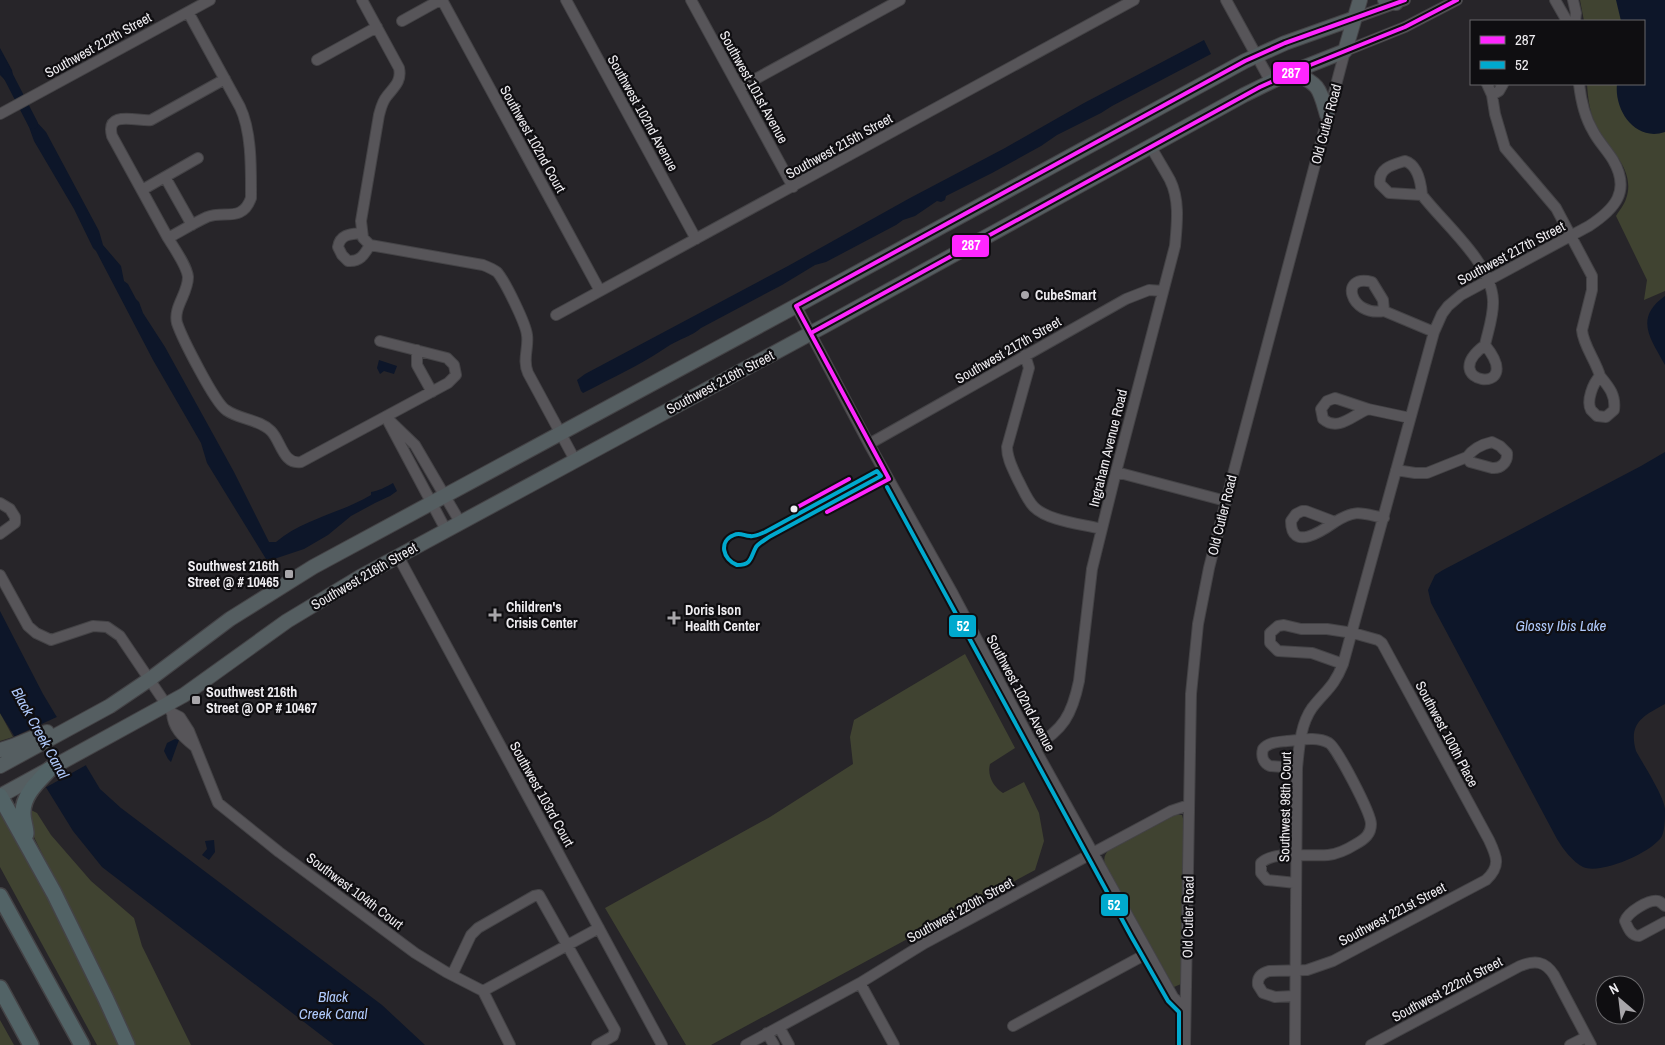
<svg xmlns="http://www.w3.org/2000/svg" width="1665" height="1045" viewBox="0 0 1665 1045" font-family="'Archivo Narrow',sans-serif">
	<rect width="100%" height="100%" fill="#272529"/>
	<path fill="#404331" d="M1580,0H1665V291L1644,300L1647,280L1616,216C1619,211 1624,205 1626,199C1636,171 1611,151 1598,129C1590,116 1588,99 1587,84H1644V21H1584Z
		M965,654L1015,748L990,764C987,775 993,787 1003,793L1024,782L1039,813L1044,841L1035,870L711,1045H686L605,908L770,817L853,764L850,737L854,720Z
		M0,713L13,737L0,741Z
		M31,810L37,813L51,835L91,881L134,918L142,946L191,1045H132L66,902L31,831L29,811Z
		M0,815L4,816L82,957L123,1045H97L0,867Z
		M1173,815H1182L1184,822L1181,984L1174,987L1105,865C1103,858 1105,853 1110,849Z
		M0,1020L14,1045H0Z"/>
	<path fill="#0d1629" d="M1616,0H1665V132C1635,142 1614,110 1617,84H1644V21H1621Z
		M1204,40L1211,54L1112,106L1101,113L1057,135L1041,146L992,173L946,196L945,200L941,202L937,201L915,216L903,220L896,225L826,262L815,265L782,285L701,328C692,336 680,339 670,345C647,361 620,374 595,387L583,393L581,391L577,380L585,374L788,266L910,198L1005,148L1084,103Z
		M0,48L12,70L14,82L20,93L17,95L11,86L0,75Z
		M29,111L34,119L46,132L99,231L103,245L121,266L124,281L128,284L136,299L139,302L143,313L165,347L234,472L269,542H276C303,519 341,513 371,495V492C378,491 386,487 393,483L397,491L390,496L375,503L351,516L328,535L304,549L271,560L266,559L207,463L201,443L153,360L96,251L93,248L74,209L34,141L24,113Z
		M1665,296V365C1650,338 1634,318 1665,296Z
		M379,360L397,366L394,374L384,371L380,374L377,368Z
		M1665,452V704C1643,716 1628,723 1636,751C1643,764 1664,796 1665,809C1665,818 1665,829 1662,836C1653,852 1601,875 1583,867C1573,862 1563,849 1557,839L1431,603L1428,590L1435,575L1443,570L1641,466Z
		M0,611L43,694L100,789L121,808L382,1005L425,1045H334L102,867L73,831L0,713Z
		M175,739L179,740L171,762L168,759L164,751L167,743Z
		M214,840L215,852L209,860L202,855L207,849L205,841Z"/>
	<path fill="#272529" d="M59,716L88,764L43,789L11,738Z"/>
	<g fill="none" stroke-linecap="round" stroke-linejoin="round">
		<path stroke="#0d1629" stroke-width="10" d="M0,60L33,124"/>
		<defs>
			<path id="minor" d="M362,0L399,68C402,81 394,87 387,96C382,102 381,108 379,115L361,221L363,238L370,245L483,265C488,267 493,269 497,272C505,281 526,324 527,335C529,348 522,360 528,373L575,460
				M442,0L600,291
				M566,0L696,239
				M691,0L793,187
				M1226,0L1271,82
				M1555,0L1567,21
				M1573,0L1576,13L1575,21
				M188,12L240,107C252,132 251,170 251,198C242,223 224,210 207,217C194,223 181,231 168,238C174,248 187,266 188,277C188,294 173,307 177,323C182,338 215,403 226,410C240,420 259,419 271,431C281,441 283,465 301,462L448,383L456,375L454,365L447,358L380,341
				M1355,18L1405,0
				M402,21L440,0
				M317,60L377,27
				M1487,84L1492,95L1499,91L1503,84
				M739,88L900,0
				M1492,95L1495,114L1505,148L1556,208L1592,276V290L1582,330C1583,345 1596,361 1600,376
				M0,114L210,0
				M1405,161C1418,165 1421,183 1422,195L1389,193L1380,184C1378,168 1392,165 1405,161Z
				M165,177L192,225
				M142,190L198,158
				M1422,195C1444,224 1491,262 1493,300C1494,315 1488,331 1485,345
				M361,233C351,234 340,234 338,247L342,255L348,261C360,262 364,255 370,245
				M168,238L112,136C105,109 139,122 151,120L225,79
				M796,306L869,444L953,594L1034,747L1173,997L1185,1009
				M1384,311L1383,300L1372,282C1339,273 1349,317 1384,311L1434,332
				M556,315L1134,0
				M1485,345C1528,398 1434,383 1485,345Z
				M417,350V365L432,392
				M1025,355L1029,368L1007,447C1007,459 1013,469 1018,480C1023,489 1027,500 1034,507C1048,521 1082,524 1101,529
				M1600,376C1609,387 1616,395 1614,410L1606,417L1597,416C1595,414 1593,412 1591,410C1586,401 1593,383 1600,376Z
				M1335,398L1368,409C1353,415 1338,432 1323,419L1321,409L1327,401Z
				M1368,409L1410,418
				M386,417L415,445L460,522
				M389,423L446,530
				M1492,442L1500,446L1507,453C1508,462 1501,469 1492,468L1470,462L1467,457C1473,449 1483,444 1492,442Z
				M869,444L1126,299L1149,290L1163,291
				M1396,470L1415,473H1427L1467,457
				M1116,472L1226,501
				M0,503L10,509L15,517V523L0,534
				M1302,511H1306L1335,522C1322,531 1291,552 1291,521L1296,514Z
				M1335,522C1356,509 1361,513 1384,518
				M398,556L662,1045
				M0,575L28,626L36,633L51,640L93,626L107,627L120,636L172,713L180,717L189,731L218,803L279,852L415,953L446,972L483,991L510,1045
				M172,713C173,728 182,736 194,746
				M1034,747C1063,730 1072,715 1079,681L1092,569L1116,472L1175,246C1177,224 1180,200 1170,180C1164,169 1157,158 1151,147
				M1296,883L1267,880L1261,873V863C1274,850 1310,857 1328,855C1338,854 1348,849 1356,844C1365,839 1371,834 1371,824C1371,813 1337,748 1329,743C1317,736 1300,740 1287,741C1278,742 1268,742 1263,749C1261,756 1263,763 1270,766L1297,768
				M1665,906C1663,904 1661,902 1658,901C1649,899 1628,912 1625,921C1628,928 1631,936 1639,936L1665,922
				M452,975L471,935L478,928L534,896L539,895L615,1030L613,1036L597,1045
				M860,983L894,1045
				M483,991L599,928
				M1294,996L1275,997L1263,993L1258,985C1257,977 1262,973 1269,971L1307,970L1333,961L1486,880C1501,866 1497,857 1489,840L1382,643L1378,640L1353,633L1327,629H1301L1284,625L1278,626L1270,633V643L1278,651L1312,653L1343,664
				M1013,1026L1148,953
				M779,1027L789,1045
				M767,1033L774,1045
				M746,1045L860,983L925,943L1171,811L1189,805
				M1185,1045L1191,694L1198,624L1209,568L1226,501L1345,51L1405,27L1457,0
				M1295,1045L1297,768C1299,749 1300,725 1312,708C1325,691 1334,687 1343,664L1434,332L1442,314L1448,306L1461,295L1589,226C1615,209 1631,191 1613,160C1607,150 1598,141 1593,131C1584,116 1581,101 1579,84
				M1371,1045L1520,966C1535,960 1545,961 1554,975L1591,1045
				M1570,1045L1586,1037"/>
			<path id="major" d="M1385,0L1396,3
				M1293,72C1320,85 1319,87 1327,115
				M0,750L13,746L47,732
				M0,766L110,706L150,679L230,619L313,567L796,306L1245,61L1285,43L1355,18
				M0,796L184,695L287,621L360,577L826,325L1244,95L1287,74L1345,51L1360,0"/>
			<path id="highway" d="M0,796L54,893L106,999L127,1045
				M26,834C26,827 23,821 23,814C22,795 39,781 50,769
				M0,896L82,1045
				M0,988L31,1045"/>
		</defs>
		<use href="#minor" stroke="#444346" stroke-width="12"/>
		<use href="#major" stroke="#444346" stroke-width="16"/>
		<use href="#highway" stroke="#444346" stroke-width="18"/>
		<use href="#minor" stroke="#575559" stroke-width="10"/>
		<use href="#major" stroke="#555e61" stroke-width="14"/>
		<use href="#highway" stroke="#526366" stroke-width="15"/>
		<defs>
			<path id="bus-1" d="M811,333L1260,87L1298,70L1405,27L1457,0
				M794,509L849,479
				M827,512L889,479L796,306L1245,61L1285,43L1405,0"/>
			<path id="bus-2" d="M877,471L881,476L769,537C765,540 759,543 756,547C750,558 752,565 737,565C723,560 718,541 734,535C740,532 744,536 750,536C755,537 760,534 765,532Z
				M887,487L1131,936L1168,1001L1179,1012V1045"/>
		</defs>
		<use href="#bus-1" stroke="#0f0e11" stroke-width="8"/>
		<use href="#bus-2" stroke="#0f0e11" stroke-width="8"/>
		<use href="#bus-1" stroke="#ff26ff" stroke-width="4"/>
		<use href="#bus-2" stroke="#00a9ce" stroke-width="4"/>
	</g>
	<g fill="#a8a6aa" stroke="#0f0e11" stroke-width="2">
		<circle cx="1025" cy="295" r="5"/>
		<rect x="284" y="569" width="10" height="10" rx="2.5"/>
		<path d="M492.5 607.5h5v5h5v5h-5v5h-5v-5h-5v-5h5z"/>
		<path d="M671.5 610.5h5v5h5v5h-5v5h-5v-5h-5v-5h5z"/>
		<rect x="191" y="695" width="10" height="10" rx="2.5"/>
	</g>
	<circle fill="#eeecf0" stroke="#0f0e11" stroke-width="2" cx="794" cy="509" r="4.5"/>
	<g text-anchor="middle" stroke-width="4.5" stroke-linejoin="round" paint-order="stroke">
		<g font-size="14" fill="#eeecf0" stroke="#0f0e11">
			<text transform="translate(98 45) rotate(-29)" y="5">Southwest 212th Street</text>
			<text transform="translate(754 87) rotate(61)" y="5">Southwest 101st Avenue</text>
			<text transform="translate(643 113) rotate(61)" y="5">Southwest 102nd Avenue</text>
			<text transform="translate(1326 124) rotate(-75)" y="5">Old Cutler Road</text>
			<text transform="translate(533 139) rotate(61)" y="5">Southwest 102nd Court</text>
			<text transform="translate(839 146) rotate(-29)" y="5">Southwest 215th Street</text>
			<text transform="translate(1511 253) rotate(-28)" y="5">Southwest 217th Street</text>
			<text transform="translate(1008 350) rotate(-30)" y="5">Southwest 217th Street</text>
			<text transform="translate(720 382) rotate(-28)" y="5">Southwest 216th Street</text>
			<text transform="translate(1108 448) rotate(-76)" y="5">Ingraham Avenue Road</text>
			<text transform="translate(1222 515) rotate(-76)" y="5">Old Cutler Road</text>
			<text transform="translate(364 576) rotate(-30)" y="5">Southwest 216th Street</text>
			<text transform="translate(1021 693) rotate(62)" y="5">Southwest 102nd Avenue</text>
			<text transform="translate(1447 734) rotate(62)" y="5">Southwest 100th Place</text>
			<text transform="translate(542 794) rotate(61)" y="5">Southwest 103rd Court</text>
			<text transform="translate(1285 807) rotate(-89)" y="5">Southwest 98th Court</text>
			<text transform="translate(355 891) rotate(37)" y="5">Southwest 104th Court</text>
			<text transform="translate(960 910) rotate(-29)" y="5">Southwest 220th Street</text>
			<text transform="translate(1392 914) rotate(-28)" y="5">Southwest 221st Street</text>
			<text transform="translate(1188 917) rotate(-89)" y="5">Old Cutler Road</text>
			<text transform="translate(1447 989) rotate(-28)" y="5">Southwest 222nd Street</text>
		</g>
		<g font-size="14" font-weight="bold" fill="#eeecf0" stroke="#0f0e11" text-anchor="start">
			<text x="1035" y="300">CubeSmart</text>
			<text x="279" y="571" text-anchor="end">Southwest 216th<tspan x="279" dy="16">Street @ # 10465</tspan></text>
			<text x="506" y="612">Children's<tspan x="506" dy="16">Crisis Center</tspan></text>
			<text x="685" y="615">Doris Ison<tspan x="685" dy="16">Health Center</tspan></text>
			<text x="206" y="697">Southwest 216th<tspan x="206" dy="16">Street @ OP # 10467</tspan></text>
		</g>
		<g font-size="15" font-style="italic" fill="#afc9fb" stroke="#0f0e11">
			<text x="1561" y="631">Glossy Ibis Lake</text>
			<text transform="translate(40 733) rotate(61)" y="5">Black Creek Canal</text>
			<text x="333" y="1002">Black<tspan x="333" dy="17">Creek Canal</tspan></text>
		</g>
	</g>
	<g stroke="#0f0e11" stroke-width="2">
		<rect x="1272" y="61" width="38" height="24" rx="5" fill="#ff26ff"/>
		<rect x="951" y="234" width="39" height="24" rx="5" fill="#ff26ff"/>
		<rect x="948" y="614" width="29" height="24" rx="5" fill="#00a9ce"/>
		<rect x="1100" y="893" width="29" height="24" rx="5" fill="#00a9ce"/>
	</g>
	<g font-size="14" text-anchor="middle" font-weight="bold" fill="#fff">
		<text x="1291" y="78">287</text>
		<text x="971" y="250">287</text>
		<text x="963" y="631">52</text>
		<text x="1114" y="910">52</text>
	</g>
	<rect x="1470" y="20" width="175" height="65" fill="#0f0e11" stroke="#68676a"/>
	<rect x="1480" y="36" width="25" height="8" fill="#ff26ff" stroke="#68676a"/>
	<text x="1515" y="45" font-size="15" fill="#eeecf0">287</text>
	<rect x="1480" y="61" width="25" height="8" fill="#00a9ce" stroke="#68676a"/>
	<text x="1515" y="70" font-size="15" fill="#eeecf0">52</text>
	<g transform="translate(1620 1000) rotate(332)"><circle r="24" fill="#0f0e11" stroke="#68676a"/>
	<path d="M0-4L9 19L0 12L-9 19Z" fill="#a8a6aa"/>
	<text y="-8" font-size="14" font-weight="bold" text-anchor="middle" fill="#eeecf0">N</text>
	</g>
</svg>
